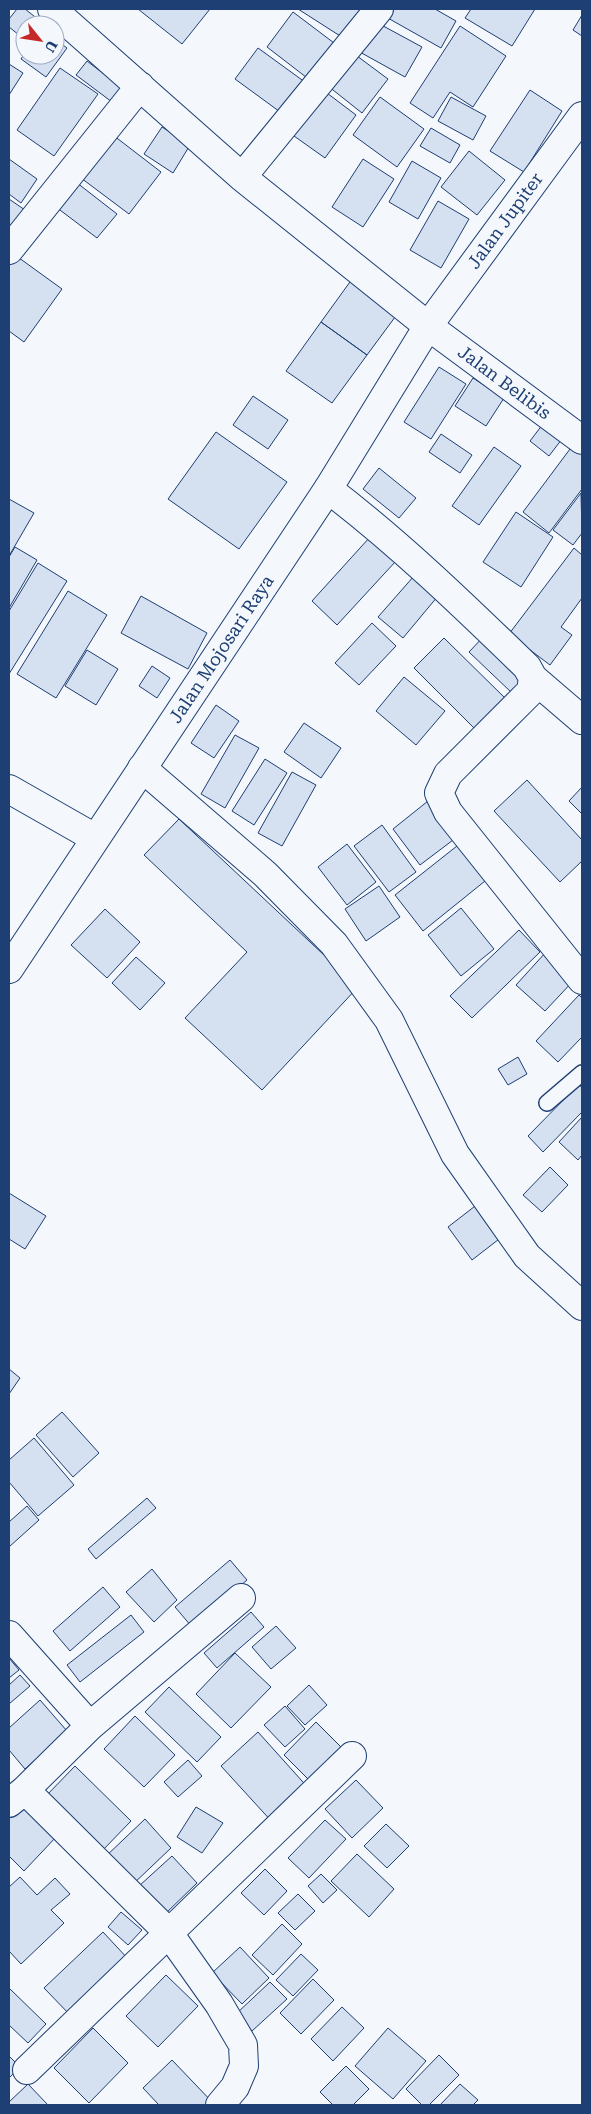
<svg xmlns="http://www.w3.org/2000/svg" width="591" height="2114" viewBox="0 0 591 2114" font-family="'Roboto Serif',serif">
	<rect width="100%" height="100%" fill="#f4f7fb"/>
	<path fill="#d5e0f0" stroke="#1d3f73" d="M17,9H25L39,20L35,25H25L24,39L9,27V19Z
		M138,9H210L182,44Z
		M298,9H368L348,41Z
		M391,9H435L456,21L441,48L386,17Z
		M471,9H535L512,46L465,18Z
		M293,12L342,49L315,84L267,47Z
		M582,15V36L573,30Z
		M374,21L422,47L405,77L358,51Z
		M460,26L506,56L473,107L450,92L433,118L410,103Z
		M55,39L67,48L46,77L21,59L25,53V55H55Z
		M258,48L309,85L287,117L235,79Z
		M353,53L388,79L362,113L328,86Z
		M87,61L130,94L120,108L76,75Z
		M9,64L23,73L9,95Z
		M60,68L98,94L54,156L17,130Z
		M319,87L356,115L325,158L287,131Z
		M530,90L562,111L524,172L490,151Z
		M380,97L424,129L397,167L353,135Z
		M451,97L486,116L473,140L438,121Z
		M162,127L190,145L173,173L144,154Z
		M431,128L460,145L450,163L420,146Z
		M109,132L161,172L129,214L77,175Z
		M469,151L505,180L477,215L441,187Z
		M9,159L37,179L21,203L9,194Z
		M363,159L394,179L363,227L332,207Z
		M412,161L441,178L418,219L389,202Z
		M72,179L117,214L97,238L52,204Z
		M9,199L25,210L9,234Z
		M438,201L469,219L441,268L410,250Z
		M15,255L62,289L24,342L9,331V264Z
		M355,275L401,309L367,355L321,322Z
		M321,322L367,355L332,403L286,371Z
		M439,367L466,384L431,439L404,422Z
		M473,378L504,398L486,426L455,406Z
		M253,396L288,420L268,449L233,425Z
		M546,420L565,435L549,456L530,441Z
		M216,432L287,482L239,549L168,499Z
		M441,434L472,455L460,473L429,452Z
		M576,441L582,446V489L549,533L523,512Z
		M494,447L521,466L479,525L452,506Z
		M379,468L416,498L399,518L363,489Z
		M581,493L582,533L573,545L553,530Z
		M9,499L34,513L9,556Z
		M516,512L553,537L521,587L483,562Z
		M370,537L396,561L337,625L312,601Z
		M15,547L37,560L9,608V557Z
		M574,548L582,555V598L561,627L572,635L550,665L509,634Z
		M38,563L67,581L9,674V611Z
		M414,576L438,596L403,638L378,617Z
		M68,591L107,615L56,698L17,674Z
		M141,596L207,633L188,669L121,633Z
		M372,623L396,646L359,685L335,663Z
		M486,634L529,675L512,693L469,652Z
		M444,638L506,699L476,730L414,668Z
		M87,650L118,669L96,705L65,686Z
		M152,666L170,678L157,698L139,686Z
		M404,677L445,711L416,745L376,711Z
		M216,705L239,721L214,758L191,743Z
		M304,723L341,748L321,778L284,752Z
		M235,735L259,748L225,808L201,794Z
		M265,759L287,773L254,825L232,811Z
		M292,772L316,785L282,846L258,833Z
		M527,780L582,840V861L560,882L494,811Z
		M582,787V814L569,801Z
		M428,801L457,837L420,865L393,829Z
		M179,819L358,987L262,1090L185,1018L247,952L144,855Z
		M382,825L416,872L389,892L354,846Z
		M462,842L490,877L423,931L395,895Z
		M347,844L376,882L347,905L318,867Z
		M379,886L400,917L366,941L345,909Z
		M461,908L494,949L461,976L428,935Z
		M105,909L140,942L107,978L71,945Z
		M519,930L540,952L472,1018L450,996Z
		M546,952L575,979L545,1011L516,985Z
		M136,957L165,983L140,1010L112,983Z
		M579,995L582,998V1039L581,1038L558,1062L536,1041Z
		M518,1057L527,1074L508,1085L498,1069Z
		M579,1084L582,1088V1112L543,1152L528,1136Z
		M582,1117V1155L578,1160L559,1142Z
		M550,1167L568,1185L542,1212L523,1195Z
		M9,1193L46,1216L25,1249L9,1239Z
		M479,1203L503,1236L472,1260L448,1227Z
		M9,1369L20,1378L9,1394Z
		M62,1412L99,1453L73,1477L36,1435Z
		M34,1438L74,1485L38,1516L9,1482V1460Z
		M147,1498L156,1508L96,1559L88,1549Z
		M27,1506L39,1520L9,1547V1522Z
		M230,1560L247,1580L192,1627L175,1607Z
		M152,1569L177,1600L154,1622L126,1592Z
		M103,1587L120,1607L70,1651L53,1631Z
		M251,1612L264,1627L217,1668L204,1653Z
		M131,1615L144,1632L80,1682L67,1665Z
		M276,1626L296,1648L271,1669L252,1647Z
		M235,1653L271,1687L231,1728L196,1694Z
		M9,1658L19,1670L9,1678Z
		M20,1675L30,1686L9,1704V1685Z
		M309,1685L327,1705L305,1725L287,1706Z
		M169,1687L221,1737L197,1762L145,1712Z
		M40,1700L67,1731L25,1769L9,1750V1728Z
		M285,1706L305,1729L285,1747L264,1725Z
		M135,1716L175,1755L144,1787L104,1749Z
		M316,1722L345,1751L313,1784L284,1755Z
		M258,1732L311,1791L274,1824L221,1766Z
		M188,1760L202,1776L178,1797L164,1782Z
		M75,1766L131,1821L100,1853L44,1798Z
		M356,1780L383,1808L352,1838L325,1809Z
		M24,1804L57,1836L24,1871L9,1856V1819Z
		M196,1807L223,1823L202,1853L177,1837Z
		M145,1819L171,1848L130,1887L103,1859Z
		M325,1820L346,1839L309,1878L288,1858Z
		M386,1824L409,1846L387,1868L364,1846Z
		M357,1854L394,1889L369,1917L331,1881Z
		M172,1856L197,1883L165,1914L139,1886Z
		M265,1869L287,1891L264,1915L241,1893Z
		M321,1874L337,1890L323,1903L308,1886Z
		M20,1877L37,1895L55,1878L70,1894L51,1910L64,1923L21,1964L9,1951V1887Z
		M298,1894L315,1911L295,1930L278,1913Z
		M121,1912L142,1930L128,1945L108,1927Z
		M282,1924L302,1944L273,1975L252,1955Z
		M103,1932L130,1961L72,2017L44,1988Z
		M240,1947L269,1978L242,2004L212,1973Z
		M301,1954L318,1970L293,1996L276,1980Z
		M166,1975L198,2006L158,2047L126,2016Z
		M313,1979L334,2000L301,2034L280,2013Z
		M270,1982L287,1999L252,2031L236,2014Z
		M9,1988L46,2024L28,2043L9,2025Z
		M342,2007L364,2028L333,2061L311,2039Z
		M93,2028L128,2063L89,2103L54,2068Z
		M388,2028L426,2061L393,2099L355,2066Z
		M439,2055L459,2075L429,2105H422L406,2089Z
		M9,2056L20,2067L9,2078Z
		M172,2060L215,2105H159L143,2088Z
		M346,2066L369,2089L353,2105H333L320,2092Z
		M28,2084L48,2105H9V2102Z
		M460,2084L478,2100L473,2105H440Z"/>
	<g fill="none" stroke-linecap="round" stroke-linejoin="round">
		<defs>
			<path id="lane" d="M547,1103L582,1073"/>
			<path id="street" d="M52,9L242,177L428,326
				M242,177L379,9
				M9,250L140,86
				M328,489C399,543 463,605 527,667L533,678L531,691L448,774L439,793L448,812L582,980
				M533,678L582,720
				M142,768L265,874L334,944L389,1020L455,1154L527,1256L582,1306
				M9,789L95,838
				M9,1635L90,1726
				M25,1790L90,1726L241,1598
				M9,1803L25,1790L168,1932L219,2004L243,2045L244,2066L235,2087L220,2105
				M27,2070L352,1756"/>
			<g id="secondary">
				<path id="s1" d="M428,326L582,440"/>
				<path id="s2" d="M9,969L328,489L428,326L582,116"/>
			</g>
		</defs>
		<use href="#lane" stroke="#1d3f73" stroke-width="18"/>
		<use href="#street" stroke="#1d3f73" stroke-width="30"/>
		<use href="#secondary" stroke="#1d3f73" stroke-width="30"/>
		<use href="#lane" stroke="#f4f7fb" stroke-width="15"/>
		<use href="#street" stroke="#f4f7fb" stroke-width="28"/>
		<use href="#secondary" stroke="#f4f7fb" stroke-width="28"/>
	</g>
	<g text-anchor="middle" stroke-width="4" stroke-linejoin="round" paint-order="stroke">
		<g font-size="18" fill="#1d3f73" stroke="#f4f7fb">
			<text dy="6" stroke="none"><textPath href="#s2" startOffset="898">Jalan Jupiter</textPath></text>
			<text dy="6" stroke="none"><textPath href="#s1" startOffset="95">Jalan Belibis</textPath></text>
			<text dy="6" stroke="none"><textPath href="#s2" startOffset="384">Jalan Mojosari Raya</textPath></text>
		</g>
	</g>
	<rect width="591" height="2114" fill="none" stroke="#1d3f73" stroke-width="20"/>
	<g transform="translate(40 40) rotate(120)"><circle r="24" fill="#f4f7fb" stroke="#9eadc5"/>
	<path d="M0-4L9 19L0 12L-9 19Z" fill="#c62828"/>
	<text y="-8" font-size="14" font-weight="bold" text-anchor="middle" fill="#1d3f73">U</text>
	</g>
</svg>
